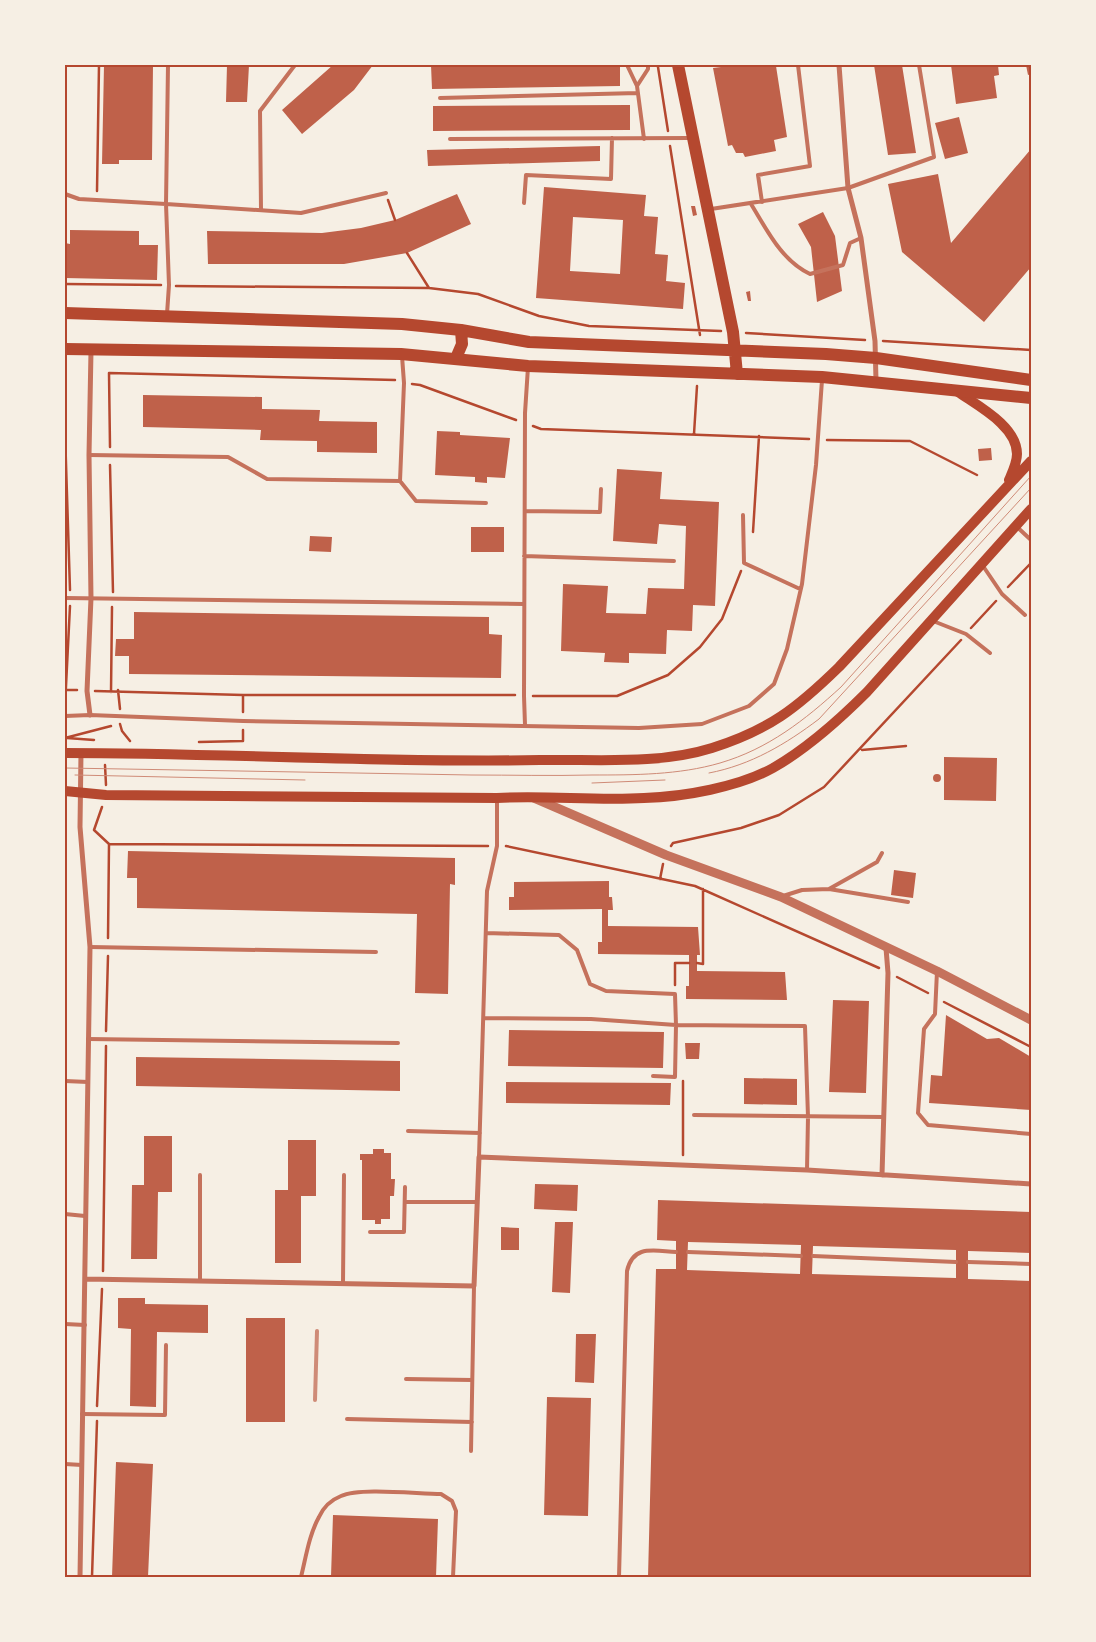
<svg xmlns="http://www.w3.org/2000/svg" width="1096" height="1642" viewBox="0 0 1096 1642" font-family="Commissioner,sans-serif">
	<rect width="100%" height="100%" fill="#f6efe4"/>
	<path fill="#bf614a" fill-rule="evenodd" d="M104,65H153L152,160H119V164H102Z
		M227,65H249L247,102H226Z
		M333,65H373L354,90L302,134L282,110Z
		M431,65H620V86L432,89Z
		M721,65L776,66L787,137L774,140L776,151L745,157L743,153H736L732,145L728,146L713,68L721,67Z
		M874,65H902L916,153L888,155Z
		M951,65H998L999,75L994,76L997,98L956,104Z
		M1026,65H1031V74L1028,75Z
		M630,105V130L433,131V106Z
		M959,117L968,153L945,159L935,123Z
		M600,146V161L428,166L427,150Z
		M1031,149V267L984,322L902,252L888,184L938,174L951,243Z
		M544,187L646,195L644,216L658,217L655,254L668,255L666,281L685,283L683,309L536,298ZM573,217L623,220L620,274L570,271Z
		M457,194L471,224L407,253L344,264H208L207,231L322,233L361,228L395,220Z
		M691,206H695L697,215L693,216Z
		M823,212L835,236L842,291L817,302L811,247L798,224Z
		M70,230L139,231V245H158L157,280L65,278V243L70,244Z
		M750,291L751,301H748L746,292Z
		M143,395L262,397V409L320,410L319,421L377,422V453L317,452V441L260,440L261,430L143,427Z
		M437,431L460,432V435L510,438L505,478L487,477V483L475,482V477L435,475Z
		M991,448L992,460L979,461L978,449Z
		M617,469L662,472L660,499L719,502L715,606L693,605L692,631L667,630L666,654L629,653V663L604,662L605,653L561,651L563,584L608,586L606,613L646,614L648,588L684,589L686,526L659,524L657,544L613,541Z
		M471,527H504V552H471Z
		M310,536L332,537L331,552L309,551Z
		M134,612L489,617V634L502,635L501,678L129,674V656H115L116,639H134Z
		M944,757L997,758L996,801L944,800Z
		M933 778a4 4 0 1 1 8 0a4 4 0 1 1-8 0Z
		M128,851L455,858V885L450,884L448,994L415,993L417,914L137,908V878H127Z
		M894,870L916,873L913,898L891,895Z
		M609,881V897H612L613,910H608V926L698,927L700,955H697V971L785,972L787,1000L686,999V986H689V955L598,954V942H602V909L509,910V897H514V882Z
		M833,1000L869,1001L866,1093L829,1092Z
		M946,1015L987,1039L999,1038L1031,1057V1110L929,1103L931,1075L942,1076Z
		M509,1030L664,1032L663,1068L508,1066Z
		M685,1043H700L699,1059H686Z
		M136,1057L400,1061V1091L136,1086Z
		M744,1078L797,1079V1105L744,1104Z
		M506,1082L671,1083L670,1105L506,1103Z
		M144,1136H172V1192H158L157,1259H131L132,1185H144Z
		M288,1140H316V1196H301V1263H275V1190H288Z
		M373,1149H384V1153H391V1179H395L394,1196H390V1219H381V1224H375V1220H362V1160H360V1154H373Z
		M535,1184L578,1185L577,1211L534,1209Z
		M658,1200L1031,1212V1253L968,1251V1279L1031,1281V1577H648L656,1269H676V1241L657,1240ZM688,1242L801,1245L800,1274L687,1270ZM813,1246L956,1250V1278L812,1274Z
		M555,1222H573L570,1293L552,1292Z
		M501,1227L519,1228V1250H501Z
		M118,1298H145V1304L208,1305V1333L157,1332L156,1407L130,1406L131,1329L118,1328Z
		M246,1318H285V1422H246Z
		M576,1334H596L594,1383L575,1382Z
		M547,1397L591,1398L588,1516L544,1515Z
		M116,1462L153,1464L148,1577H112Z
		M333,1515L438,1519L436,1577H331Z"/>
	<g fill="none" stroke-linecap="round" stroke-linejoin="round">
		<path stroke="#b5482f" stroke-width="2.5" d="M658,67L668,131
			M670,146L700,335
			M97,191L99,65
			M388,200L395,220
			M407,253L429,288
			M65,284L161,285
			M176,286L429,288L478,294L539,316L589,326L721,331
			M746,333L865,340
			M883,341L1031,350
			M412,384L420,385L516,420
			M533,426L541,429L809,439
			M65,432L70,590
			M694,434L697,386
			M827,440L910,441L977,475
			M110,447L109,373L395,380
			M110,465L113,592
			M753,532L759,436
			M1008,587L1031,563
			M971,628L996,601
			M65,690H77
			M118,690L120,709
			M95,691L243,695H515
			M111,692L112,607
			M243,695V712
			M533,696H617L668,675L700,647L722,619L741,571
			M65,706L70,606
			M120,724L122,731L130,741
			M65,738L111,726
			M67,738L94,740
			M199,742L243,741V730
			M862,750L906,746
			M105,765L106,785
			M102,807L94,830L109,844L488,846
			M506,846L695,886L879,968
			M671,846L673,843L741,828L779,815L824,787L961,640
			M660,879L663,864
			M108,938L109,844
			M697,963L703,964V889
			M897,977L928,993
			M675,985V963H689
			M944,1002L1031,1047
			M106,1031L108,956
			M683,1081V1155
			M103,1271L106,1046
			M97,1406L102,1289
			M92,1577L97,1421"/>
		<path stroke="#c5725c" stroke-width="4" d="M168,65L166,204L301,213L386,193
			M627,65L637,86
			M440,98L638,93
			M450,139L690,138
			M644,139L637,86L648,69V65
			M65,194L79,199L166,204L169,285L167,314
			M762,202L758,175L810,166L798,65
			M524,203L526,175L611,179L612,138
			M751,204C767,230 781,260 810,274L843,265L850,243L861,238
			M711,209L848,188L934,157L919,65
			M261,210L260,111L295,65
			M402,356L404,383L400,481L416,501L486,503
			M89,455L228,457L267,479L400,481
			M525,511L600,512L601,489
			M743,515L744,563L800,589
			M1016,526L1031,540
			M524,556L674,561
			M983,566L1002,594L1025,615
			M65,598L524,604
			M933,621L966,634L990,653
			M65,716L90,715L243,721L639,728L702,724L749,706L774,684L787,649L802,584L816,465L822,380
			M525,725L524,696L525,413L528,367
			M829,889L908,902
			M783,896L802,890L829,889L877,862L882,853
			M486,933L559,935L577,950L590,984L606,991L675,994L676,1025L805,1026L808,1117L807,1170
			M90,947L376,952
			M937,971L935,1014L924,1029L918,1113L928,1125L1031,1134
			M484,1018L591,1019L676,1025L675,1077L653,1076
			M88,1039L398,1043
			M65,1081L88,1082
			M694,1115L883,1117
			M408,1131L480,1133
			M479,1157L487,891L497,846V798
			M200,1175V1281
			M405,1202H477
			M65,1214L85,1216
			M370,1232H404L405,1187
			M688,1252L801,1256
			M813,1256L956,1262
			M968,1262L1031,1264
			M343,1283L344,1175
			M65,1324L85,1325
			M406,1379L472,1380
			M82,1414L165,1415L166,1345
			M347,1419L472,1422
			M471,1451L474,1286
			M65,1464L82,1465
			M301,1577C306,1557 309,1535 319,1517C323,1508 331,1500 341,1496C360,1487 418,1494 441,1494L452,1501L456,1511L453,1577
			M619,1577L627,1271C633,1244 654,1251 676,1252"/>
		<path stroke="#c5725c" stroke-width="5" d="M839,65L848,188L861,238L875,341L876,381
			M90,715L87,691L91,598L89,455L91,351
			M882,1175L888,973L886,948
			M85,1279L474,1286L479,1157L807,1170L1031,1184
			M80,1577L90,947L80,827L81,753"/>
		<path stroke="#c5725c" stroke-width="9" d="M534,798L666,855L781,897L937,971L1031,1020"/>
		<path stroke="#b5482f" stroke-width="10" d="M958,392C978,406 1017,426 1017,454C1017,463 1012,473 1009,480
			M65,753C223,753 382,763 540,760C596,759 658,765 712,748C769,730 797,708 839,667L1031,461
			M65,791L106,795L497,798C546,795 595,801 644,798C683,797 739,787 773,768C808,748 839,720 867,692L1031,509"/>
		<path stroke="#b5482f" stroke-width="12" d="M678,65L733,332L737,374
			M65,313L402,324L461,330L529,342L826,354L876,358L1031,380
			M65,349L401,354L528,366L822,377L1031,398
			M456,358L462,344L461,330"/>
		<path stroke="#cf8b77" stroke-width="1" d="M65,768C200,770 336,773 471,775C512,775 552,776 592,775C634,775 679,775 720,763C768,749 805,720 841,687L1031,476
			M709,773C751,765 786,744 819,719L1031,488
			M75,775L305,780
			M592,783L665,780"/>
		<path stroke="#cf8b77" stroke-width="4" d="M315,1400L317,1331"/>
	</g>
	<rect width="1096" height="1642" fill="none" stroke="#f6efe4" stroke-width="132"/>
	<rect x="66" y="66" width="964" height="1510" fill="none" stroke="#b5482f" stroke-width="2"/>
</svg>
